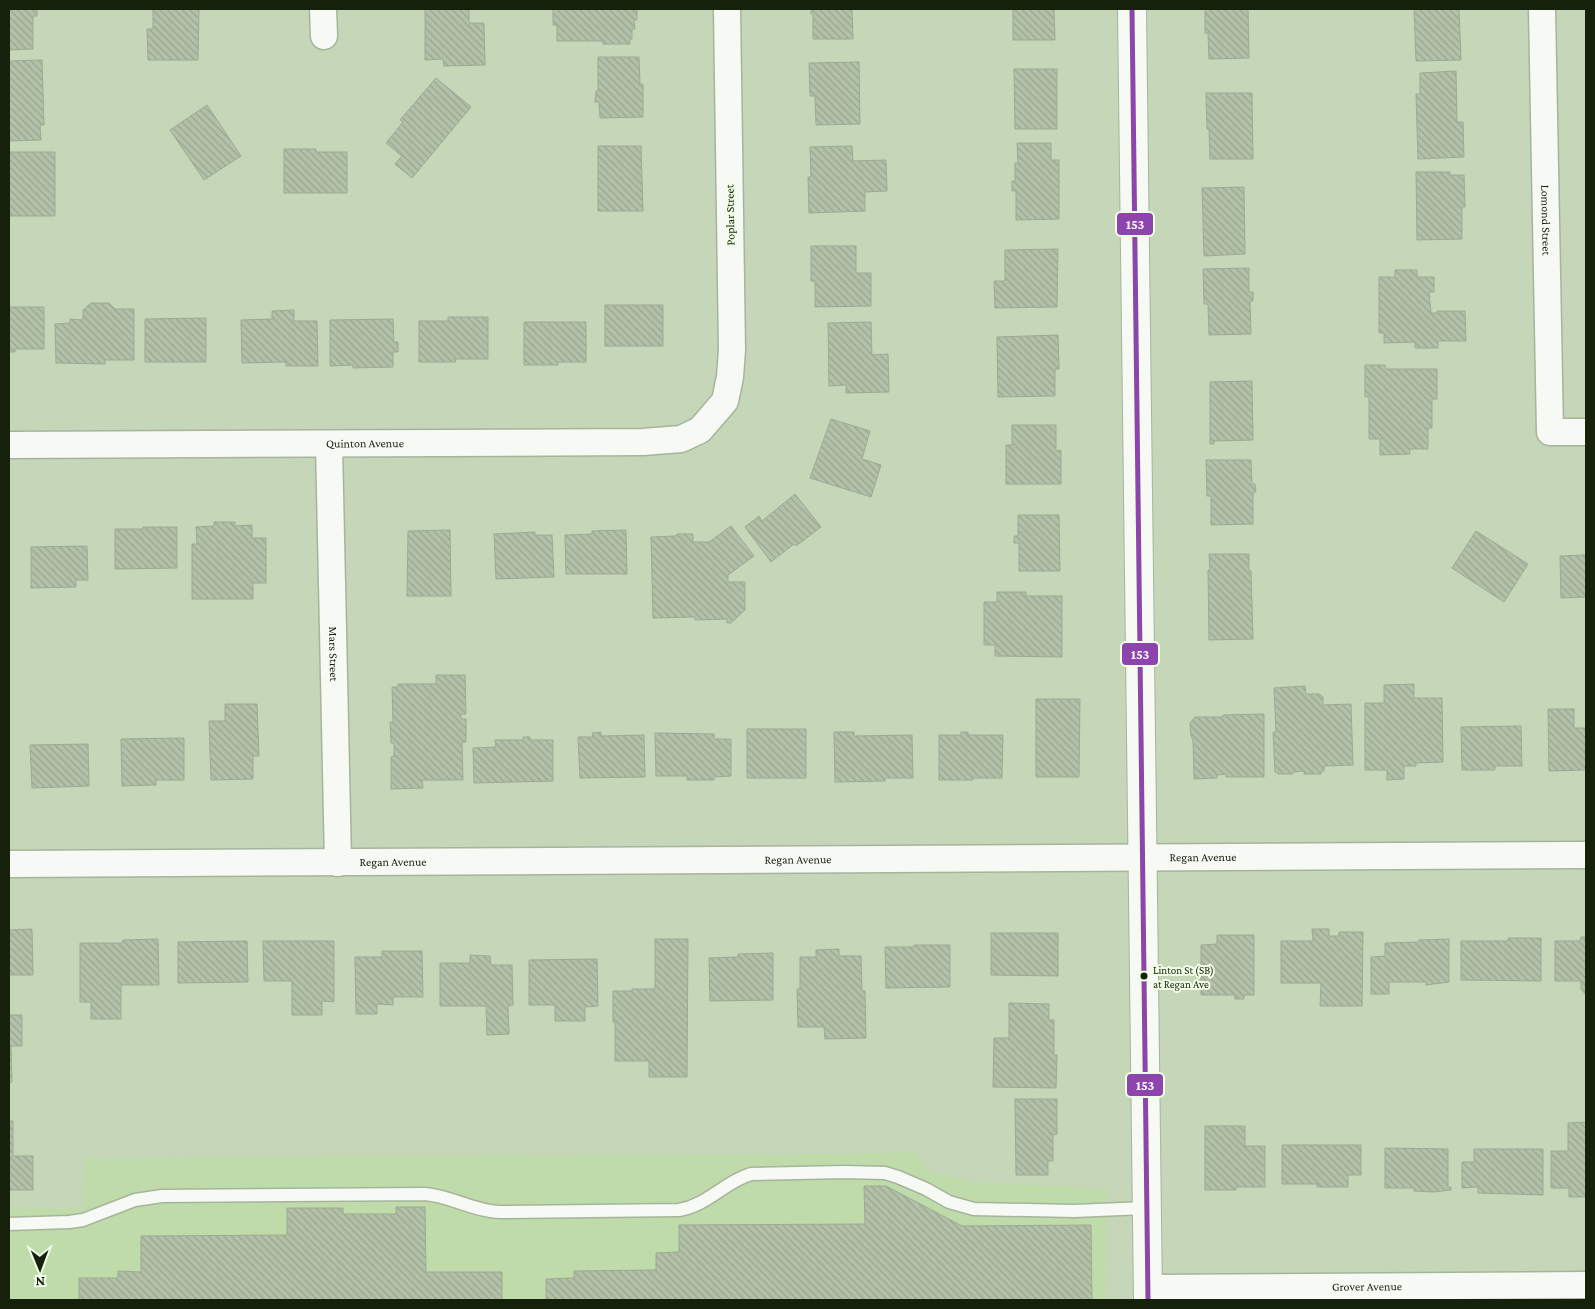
<svg xmlns="http://www.w3.org/2000/svg" width="1595" height="1309" viewBox="0 0 1595 1309" font-family="'Crimson Pro',serif">
	<defs>
		<pattern id="building-back-hatch" width="6" height="6" patternUnits="userSpaceOnUse" patternTransform="scale(1.25)"><rect width="6" height="6" fill="#b3c1a8"/><path d="M-1 5l2 2M0 0l6 6M5-1l2 2" fill="none" stroke="#99a68f"/></pattern>
	</defs>
	<rect width="100%" height="100%" fill="#c5d7b8"/>
	<path fill="#bfdbaa" d="M914,1152L930,1172L976,1182L1107,1189L1106,1300H9V1208L82,1209L85,1159L337,1156L793,1155Z"/>
	<path fill="url(#building-back-hatch)" stroke="#9daa93" d="M9,9H37V16H33V49L9,50Z
		M153,9H199L198,60H148L147,29H153Z
		M425,9H469V23H484L485,65L444,66L443,59L425,60Z
		M553,9H637V20H634L635,29H632V39H630V44H603V41H557V25H553Z
		M811,9H852L853,39H813V14H811Z
		M1013,9H1054L1055,40H1013Z
		M1205,9H1248L1249,58L1209,59L1208,33H1205Z
		M1414,9H1459L1461,60L1416,61Z
		M598,57H639L640,84H643V117L600,118L599,102H595L596,91H598Z
		M42,60L44,125H40L41,140L9,141V61Z
		M859,62L860,124L816,125L815,96H810L809,63Z
		M1014,69H1057V129H1015Z
		M1456,71L1457,122H1463L1464,157L1418,159L1416,94H1420V73Z
		M436,78L471,107L412,178L395,164L402,156L386,143L403,122L400,120Z
		M1206,93H1252L1253,159H1210L1209,129H1207Z
		M207,105L241,156L204,180L170,130Z
		M1017,143H1051V160H1059V219L1016,220V191H1012V181H1015V163H1018Z
		M598,146H641L643,211H598Z
		M852,146L853,161L886,160L887,191L865,192V211L809,213L808,177H811L810,147Z
		M284,149H316V152H347V193H284Z
		M9,152H55V216H9Z
		M1416,172H1450V175H1464L1465,207H1462V239L1417,240Z
		M1244,187L1245,254L1204,256L1202,188Z
		M811,246H856V273H871V306L815,307V281H811Z
		M1058,249L1057,307L995,308L994,281H1005V250Z
		M1249,268V292H1253V301H1250L1251,334L1209,335L1208,304H1204L1203,269Z
		M1395,270H1417V277H1434V292H1429L1431,313H1437V311H1465L1466,341H1438V348H1415V342L1384,343V333H1379V277H1395Z
		M91,303H109L115,309H134V360H105V364L56,363L55,324L70,323V319L83,320V310Z
		M605,305H663V346H605Z
		M9,307H44V349H15V352H9Z
		M294,310V321H317L318,366H286V362L242,363L241,320L272,319V311Z
		M448,317H488V359H455L456,362H419V321H448Z
		M206,318V362H145V319Z
		M393,319L394,342H398V352H393V367L353,368V365L330,366V320Z
		M524,322H586V362H558V365H524Z
		M871,322L872,355L888,354L889,392L846,393V385L829,386L828,323Z
		M1058,335L1059,369H1055V396L998,397L997,337Z
		M1365,365H1385L1386,369H1437V399H1432V428H1428V449H1410V454L1380,455V439H1369V397H1365Z
		M1252,381L1253,440L1214,441V444H1210V382Z
		M831,419L870,431L862,459L881,465L871,497L810,478Z
		M1012,425H1056V451L1061,450V484H1006V445H1012Z
		M1206,460H1251L1252,484H1255L1256,492H1253V524L1211,525V496H1207Z
		M795,494L821,527L796,546L794,544L771,562L745,527L759,516L762,521Z
		M1018,515H1059L1060,571H1019V543H1014V536H1018Z
		M214,522H235V526L252,525V538H266V583H253V599H192V544H197L196,527L214,526Z
		M731,526L754,556L728,575V582H745V610L731,623H727V619L695,620V617L653,618L651,537L676,536L677,534H693V542H709Z
		M143,527H177V568L115,569V529H143Z
		M450,530L451,596H407L408,531Z
		M626,530L627,574H566L565,535L592,534V531Z
		M1476,531L1528,564L1504,602L1452,568Z
		M535,532V535H552L554,577L496,579L494,534Z
		M87,546L88,580H76V587L31,588V547Z
		M1209,554H1249V571H1251L1253,639L1209,640L1208,570H1210Z
		M1586,555V597L1561,598L1560,556Z
		M997,592H1026V596H1062V657L995,656V645H984V602H997Z
		M436,675H465L466,714H461V719H466V742H462L463,780H422L423,788L391,789V757L394,756V743H391L390,722H393L392,687H398V684H436Z
		M1414,684V698H1442L1443,762L1416,763V766H1404V779L1387,780V770H1365V703H1384V685Z
		M1305,686L1306,694H1319L1323,697V705L1351,704L1353,765L1324,766V771H1321V774H1304V771L1293,772V774H1278V772H1275L1273,732H1276L1274,688Z
		M1036,699H1080L1079,777H1036Z
		M225,704H257L259,756H253V779L211,780L209,721H225Z
		M1548,709H1574V728H1586V770L1549,771Z
		M1264,714V777H1226V774L1217,775V778L1194,779L1193,740L1191,736L1190,723L1195,717H1223V715Z
		M1521,726L1522,766H1495V770H1462L1461,727Z
		M747,729H806V778H747Z
		M601,732V736L644,735L645,777L580,778L578,737H593L592,733Z
		M834,732H854V736L912,735L913,778H885V781L835,782Z
		M961,732H968V735H1003L1002,778H973V780H939V735H961Z
		M655,733L714,734V739H731V776L714,777V780H687V776H656Z
		M523,737H530V740H553V781L474,783L473,748L496,747L495,740H523Z
		M184,738V780H156V785L122,786L121,739Z
		M88,744L89,786L32,788L30,745Z
		M32,929L33,975H9V930Z
		M1312,929H1329V936H1339V932H1363L1362,1006H1320L1321,983H1281V941H1313Z
		M991,933H1058V976L991,975Z
		M1217,935H1254V995H1244V999H1235V995H1201V945L1217,944Z
		M1581,937H1586V995L1581,989V981H1555V941H1580Z
		M1508,938H1541V981L1461,980V941H1508Z
		M158,939L159,985H121V1019H91V1002H80V943H122L123,940Z
		M655,939H688L687,1077H649V1061H615V1022H613V991H632V989H655Z
		M1449,939V982L1426,985V982H1389V994H1371V957L1385,956V943L1419,942V940Z
		M247,941L248,982L178,983V942Z
		M263,941H334V1002L322,1001V1015H292V981H264Z
		M914,945H950V987L886,988L885,947H914Z
		M839,949V956H861L862,991H865L866,1038L825,1039L824,1027H798L797,989H800V957H816V950Z
		M382,951H422L423,997H393V1005L377,1004V1014H356L355,957H382Z
		M773,953V1000L710,1001L709,958L738,957V954Z
		M470,955L490,956L491,965H512L513,1005L508,1006L509,1034L487,1035L486,1006H440V963H470Z
		M597,959L598,1006L585,1007V1021H555V1005H529V960Z
		M1009,1003L1049,1004V1020H1054V1055H1057L1056,1088L993,1087L994,1038H1009Z
		M9,1015H22V1046H11L12,1082L9,1083Z
		M1015,1099H1057V1134L1053,1135V1161H1048V1175H1016Z
		M9,1121H13V1156H33V1190H9Z
		M1586,1122V1197H1569V1188H1551V1151H1568V1123Z
		M1205,1126H1245V1146H1265V1187H1236V1190H1205Z
		M1282,1145H1361V1175H1348V1187H1317V1184H1282Z
		M1385,1148L1448,1149V1187H1451V1190L1433,1192L1414,1191V1188H1385Z
		M1474,1149H1543V1195L1478,1193V1187L1462,1188V1162H1474Z
		M864,1186H886L962,1226L1091,1225L1092,1300H546V1279L574,1278V1271L656,1270V1253L679,1252V1225L865,1224Z
		M396,1207H425L426,1272H502V1300H79V1278H118V1271L141,1272V1236L287,1235V1208H343V1214H396Z"/>
	<g fill="none" stroke-linecap="round" stroke-linejoin="round">
		<defs>
			<path id="lane" d="M9,1224L69,1222L83,1220L135,1200L162,1196L425,1194C451,1196 473,1211 499,1212L679,1210C708,1205 724,1182 751,1174L844,1172L885,1173L898,1177L926,1189L949,1202L974,1209L1074,1211L1146,1208"/>
			<g id="street">
				<path d="M323,9L324,36"/>
				<path id="s1" d="M1542,9L1550,432H1586"/>
				<path id="s2" d="M329,444L338,863"/>
				<path id="s3" d="M9,445L643,442L681,439L700,430L725,401L730,377L732,350L727,9"/>
				<path id="s4" d="M9,864L1586,855"/>
				<path id="s5" d="M1148,1288L1586,1285"/>
			</g>
			<path id="secondary" d="M1132,9L1148,1300"/>
		</defs>
		<use href="#lane" stroke="#a7b49c" stroke-width="15"/>
		<use href="#street" stroke="#a7b49c" stroke-width="29"/>
		<use href="#secondary" stroke="#a7b49c" stroke-width="30"/>
		<use href="#lane" stroke="#f6f9f4" stroke-width="12"/>
		<use href="#street" stroke="#f6f9f4" stroke-width="26"/>
		<use href="#secondary" stroke="#f6f9f4" stroke-width="28"/>
		<defs>
			<path id="bus-1" d="M1132,9L1148,1300"/>
		</defs>
		<use href="#bus-1" stroke="#f0fee7" stroke-width="9"/>
		<use href="#bus-1" stroke="#8e44ad" stroke-width="5"/>
	</g>
	<circle fill="#16210c" stroke="#f0fee7" stroke-width="2" cx="1144" cy="976" r="4.5"/>
	<g text-anchor="middle" stroke-width="4" stroke-linejoin="round" paint-order="stroke">
		<g font-size="11" fill="#16210c" stroke="#f0fee7" text-anchor="start">
			<text x="1153" y="974">Linton St (SB)<tspan x="1153" dy="14">at Regan Ave</tspan></text>
		</g>
		<g font-size="12" fill="#16210c" stroke="#f0fee7">
			<text transform="translate(730 215) rotate(-91)" y="4">Poplar Street</text>
			<text dy="4" stroke="none"><textPath href="#s1" startOffset="211">Lomond Street</textPath></text>
			<text dy="4" stroke="none"><textPath href="#s3" startOffset="356">Quinton Avenue</textPath></text>
			<text dy="4" stroke="none"><textPath href="#s2" startOffset="210">Mars Street</textPath></text>
			<text dy="4" stroke="none"><textPath href="#s4" startOffset="1194">Regan Avenue</textPath></text>
			<text dy="4" stroke="none"><textPath href="#s4" startOffset="789">Regan Avenue</textPath></text>
			<text dy="4" stroke="none"><textPath href="#s4" startOffset="384">Regan Avenue</textPath></text>
			<text dy="4" stroke="none"><textPath href="#s5" startOffset="219">Grover Avenue</textPath></text>
		</g>
	</g>
	<g stroke="#f0fee7" stroke-width="2">
		<rect x="1116" y="212" width="38" height="24" rx="5" fill="#8e44ad"/>
		<rect x="1121" y="642" width="38" height="24" rx="5" fill="#8e44ad"/>
		<rect x="1126" y="1073" width="38" height="24" rx="5" fill="#8e44ad"/>
	</g>
	<g font-size="14" text-anchor="middle" font-weight="bold" fill="#fff">
		<text x="1135" y="229">153</text>
		<text x="1140" y="659">153</text>
		<text x="1145" y="1090">153</text>
	</g>
	<rect width="1595" height="1309" fill="none" stroke="#16210c" stroke-width="20"/>
	<g transform="translate(40 1269) rotate(179)" stroke="#f0fee7" stroke-width="4" paint-order="stroke">
	<path d="M0-4L9 19L0 12L-9 19Z" fill="#16210c"/>
	<text y="-8" font-size="14" font-weight="bold" text-anchor="middle" fill="#16210c">N</text>
	</g>
</svg>
